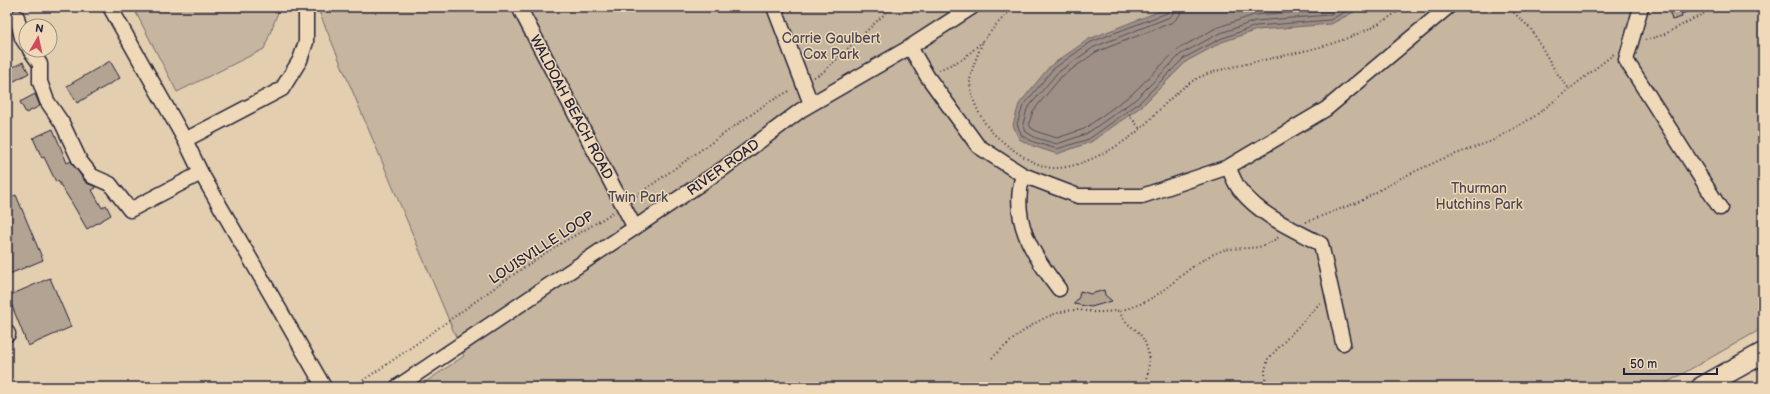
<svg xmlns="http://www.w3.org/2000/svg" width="1770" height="394" viewBox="0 0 1770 394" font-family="'Balsamiq Sans',sans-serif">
	<rect width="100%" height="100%" fill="#e3ceb0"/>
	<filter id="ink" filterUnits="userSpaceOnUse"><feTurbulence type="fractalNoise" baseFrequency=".025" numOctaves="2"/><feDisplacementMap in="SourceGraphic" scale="8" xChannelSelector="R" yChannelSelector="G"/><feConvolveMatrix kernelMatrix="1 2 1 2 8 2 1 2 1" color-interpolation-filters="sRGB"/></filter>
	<g filter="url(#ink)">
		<path fill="#c6b59f" stroke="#746c6d" d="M133,7H280L264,49L177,92Z
			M317,7H1763V328L1659,387H418L464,356Z"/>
		<path fill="#9e9086" stroke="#6c6468" d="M1170,7H1358L1354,12L1331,24L1257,30L1222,42L1187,61L1142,106L1091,142L1057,154L1033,146L1019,139L1013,125L1019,104L1050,66L1089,39Z"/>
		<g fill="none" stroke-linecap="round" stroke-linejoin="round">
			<path stroke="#544e59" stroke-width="1" d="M1170,7L1167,13L1091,42L1053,69L1023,106L1017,124L1022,136L1034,142L1057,149L1089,139L1139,103L1184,58L1220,39L1256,26L1330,20L1353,7
				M1175,7L1174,12L1170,17L1094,47L1057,73L1027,109L1023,124L1026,132L1036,138L1057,144L1086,134L1136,99L1181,54L1218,34L1255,21L1329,15L1344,7
				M1181,7L1180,15L1173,22L1096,52L1061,77L1033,111L1029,123L1031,128L1038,132L1057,138L1084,129L1132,94L1178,49L1216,28L1254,15L1327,10L1332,7"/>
		</g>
		<path fill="#b3a393" stroke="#22223b" d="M1668,7H1698V8L1681,14L1682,17L1672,20Z
			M110,61L120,78L77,103L67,86Z
			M23,62L29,73L7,85V70Z
			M35,94L40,106L26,113L20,102Z
			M53,129L67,163L71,161L86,183L94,186L96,188L92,190L102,208L106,205L111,215L87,229L72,203L58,181L56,182L44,157L42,158L33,138Z
			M16,195L43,260L7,275V199Z
			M50,278L71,327L28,346L8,296Z
			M1104,290L1105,295L1112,301L1091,307L1074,304L1079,297L1080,291L1091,294Z"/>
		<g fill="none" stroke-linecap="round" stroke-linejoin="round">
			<defs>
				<path id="minor" d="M110,7L185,140L201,173L324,387
					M519,7L635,228
					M774,7L811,104
					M1641,7L1626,60L1720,208
					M17,17L22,38L26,44
					M910,47L927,76L978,146L1023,175L1078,196H1142L1228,167L1326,109L1448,7
					M30,50L40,64V82L47,101L62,123L80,161L92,176L110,184L130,210L201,173
					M185,140L282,89L300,60L306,42V7
					M1228,167C1232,174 1235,185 1241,191C1261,216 1293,229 1321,244L1343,343
					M1023,175C1010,220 1032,254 1059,289
					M7,332L8,334
					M397,387L724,168L801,110L910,47L972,7"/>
				<path id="highway" d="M1702,387L1763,353"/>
			</defs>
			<use href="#minor" stroke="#22223b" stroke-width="17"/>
			<use href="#highway" stroke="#22223b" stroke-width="23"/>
			<path stroke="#22223b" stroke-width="2" stroke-dasharray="1 3" stroke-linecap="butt" d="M1508,7L1531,29L1556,72L1570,90
				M1645,40L1663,35L1716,7
				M983,41L996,25L1014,7
				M939,70L963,59L983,41C979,52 970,71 970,82C971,100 982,123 995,135C1009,148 1038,170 1058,168C1082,167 1121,146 1139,130C1158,113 1175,90 1198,78C1216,69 1239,66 1259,61C1314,49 1357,42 1404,7
				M814,77L822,73L892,7
				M1124,108L1140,129
				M633,198L766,104L791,90
				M1306,222L1361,201L1401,178L1442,159L1492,141L1535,116L1614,54
				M1120,311C1122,320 1129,325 1136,330C1153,346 1149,367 1146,387
				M992,358C1015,337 1041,312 1075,310C1081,310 1087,311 1093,312C1106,312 1119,312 1132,307C1165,297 1185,266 1216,253C1231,246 1248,250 1263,246C1269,244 1274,240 1279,237
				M353,387C416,346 475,300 538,258C562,241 589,229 613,212
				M1266,387L1265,371L1268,359L1320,303"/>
			<use href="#minor" stroke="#efd9b8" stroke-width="14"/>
			<use href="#highway" stroke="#efd9b8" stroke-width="20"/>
		</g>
	</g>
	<g text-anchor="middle" stroke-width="3" stroke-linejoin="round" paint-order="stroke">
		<g font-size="14" fill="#4b4754" stroke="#efd9b8">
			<text x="831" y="43">Carrie Gaulbert<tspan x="831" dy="16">Cox Park</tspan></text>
			<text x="1479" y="193">Thurman<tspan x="1479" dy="16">Hutchins Park</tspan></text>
			<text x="638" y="202">Twin Park</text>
		</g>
		<g font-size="14" fill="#22223b" stroke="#efd9b8">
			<text transform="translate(572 107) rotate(62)" y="5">WALDOAH BEACH ROAD</text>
			<text transform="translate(723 167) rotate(-36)" y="5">RIVER ROAD</text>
			<text transform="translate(541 247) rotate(-33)" y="5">LOUISVILLE LOOP</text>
		</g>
	</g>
	<rect width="1770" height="394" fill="none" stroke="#efd9b8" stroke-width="24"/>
	<rect x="12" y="12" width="1746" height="370" fill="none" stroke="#22223b" stroke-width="1.5" filter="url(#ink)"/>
	<g transform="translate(38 38) rotate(9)"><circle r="19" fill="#efd9b8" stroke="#9d9086"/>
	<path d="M0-3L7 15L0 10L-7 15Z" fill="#d1495b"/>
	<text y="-6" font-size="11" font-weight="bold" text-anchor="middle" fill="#22223b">N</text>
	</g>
	<path d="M1624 368v6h93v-6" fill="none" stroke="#22223b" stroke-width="2"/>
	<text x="1630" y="368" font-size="12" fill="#22223b" stroke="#efd9b8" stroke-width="3" paint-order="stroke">50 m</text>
</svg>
